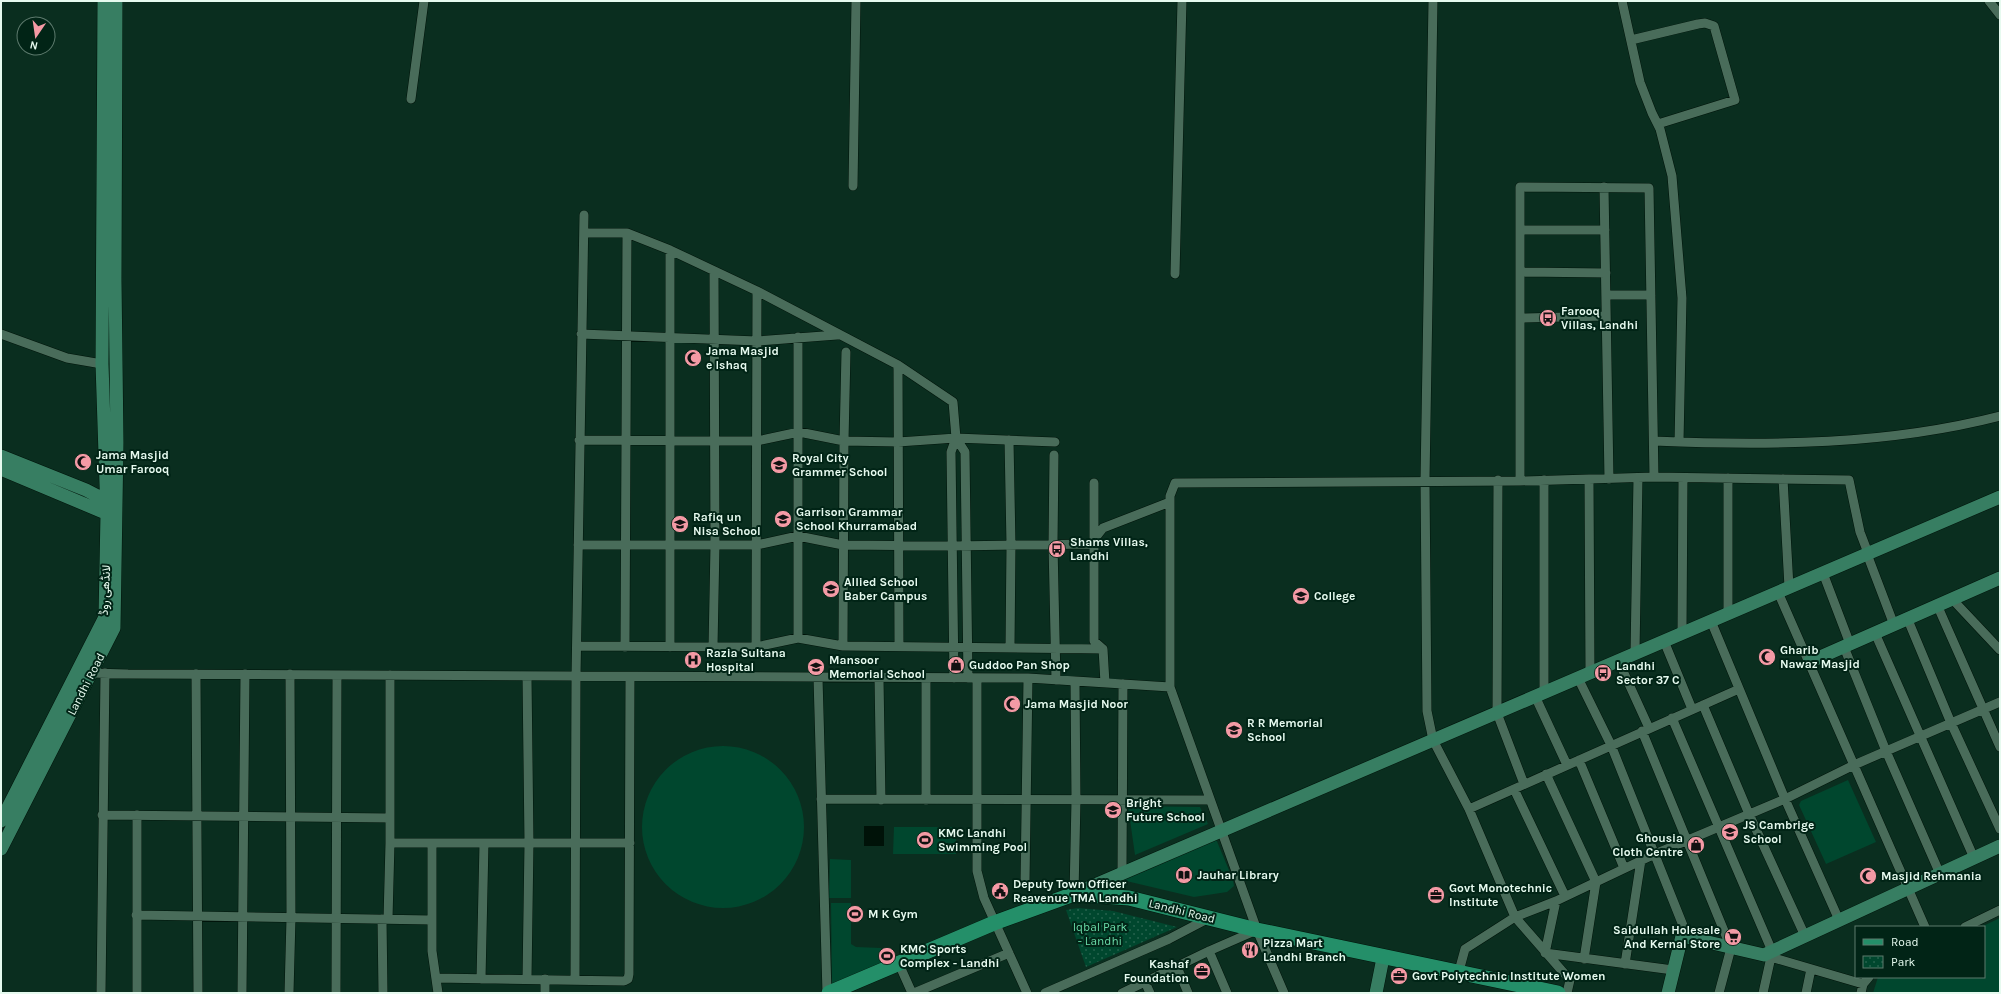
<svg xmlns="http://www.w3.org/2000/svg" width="2001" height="994" viewBox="0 0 2001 994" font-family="Karla,Vazirmatn,sans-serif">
	<defs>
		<pattern id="park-dots" width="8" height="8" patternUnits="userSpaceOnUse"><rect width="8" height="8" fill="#00472e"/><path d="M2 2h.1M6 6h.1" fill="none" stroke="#25624d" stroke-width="1.8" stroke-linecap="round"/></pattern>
	</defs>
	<rect width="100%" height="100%" fill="#0a2e1f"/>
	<path fill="#00472e" d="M642 827a81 81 0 1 1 162 0a81 81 0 1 1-162 0Z
		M1848,780L1876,842L1826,864L1799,805L1801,801Z
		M1128,806L1200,807L1208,824L1135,855Z
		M894,827H956V854H893Z
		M1216,839L1233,880L1234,886L1227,892L1194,897L1122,880Z
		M830,859L851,860V898H829Z
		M831,903H851V944L856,947L881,948V963L832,984Z
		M2000,918V993H1873L1878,977H1984V927H1981Z"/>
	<path fill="url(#park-dots)" d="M1078,908L1113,911L1177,927L1086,967L1066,910Z"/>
	<path fill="#001208" d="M864,826H884V846H864Z"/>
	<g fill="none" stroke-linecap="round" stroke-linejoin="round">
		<defs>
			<path id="street" d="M1433,1L1425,480L1427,711L1433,740L1469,809L1515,917L1570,980L1567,993
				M1622,1L1640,82L1652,113L1660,129L1672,176L1682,298L1679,442
				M1989,1L2000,15
				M1631,40L1698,24L1705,23L1714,26L1735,100L1658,124
				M411,99L424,1
				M853,186L856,1
				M1604,187L1609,479
				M1521,230H1605
				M584,233H627L670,250L757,291L898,365L953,402L956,438L951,452L954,678
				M670,250V647
				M1521,272L1606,273
				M1175,274L1182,1
				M1606,295H1651
				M1521,318L1606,316
				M1,334L67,358L102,364
				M581,334L757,341L837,335
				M798,337V638
				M898,365L899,646
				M956,438L965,452L968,678
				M579,440L757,441L799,432L844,441L898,442L956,438L1055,442
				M1009,440L1011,545L1010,647
				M1654,441C1770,446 1887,445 2000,416
				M1054,455L1053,545L1056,680
				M1728,478V613
				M1589,479L1590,673
				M1783,479L1789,587
				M1498,480L1497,713L1524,784
				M1520,481V187L1649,188L1654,477
				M1094,483V641L1103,649L1105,683
				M578,545H757L798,536L843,545L952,546L1094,544L1096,537L1103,528L1170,502
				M1867,554L1894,625
				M1823,573L1850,644
				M1778,592L1925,927
				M1953,600L2000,650
				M1938,607L2000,747
				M1908,620L1951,723L2000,829
				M1711,621L1785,799L1839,920
				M1682,633L1683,478
				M1875,633L1974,858
				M1664,641L1692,709
				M577,646L756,647L798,638L843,646L1103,649
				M843,646L844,441L846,352
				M625,647L627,233
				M713,647L715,545L714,271
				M756,647L757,291
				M1844,647L1886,751L1940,874
				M1635,653L1638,478
				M1618,660L1649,728
				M86,671L91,673L128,674L1028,678L1170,687
				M196,674L198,993
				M818,678L827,993
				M879,678L881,800
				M926,678V800
				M977,678V871L984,898L1027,993
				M1578,678L1611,745L1688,938
				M1544,692V480
				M1535,696L1567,765
				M1703,705L1749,814L1805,936
				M1672,718L1772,951
				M1642,731L1731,948L1719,993
				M1579,760L1624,868
				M1546,774L1596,882L1584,959
				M1514,789L1565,896
				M821,799L1209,800
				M1469,809L1739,689
				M102,815L390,818
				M390,843H630
				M432,843V951L438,993
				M1122,873L1123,684
				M1025,882L1028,678
				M1074,894L1076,800L1075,681
				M1556,901L1545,953L1673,970
				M136,915L431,920
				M382,919L383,993
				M388,919L390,843V675
				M1965,927L2000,910
				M1209,951L1227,993
				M1764,955L1863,984
				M899,964L912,993
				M1625,964L1641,860
				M1177,967L1188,993
				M1459,971L1465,949L1515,917L1556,901L1655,854L1785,799L1854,765L2000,702
				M436,978L624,981L628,979L629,974L630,677
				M481,979L484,843
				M527,979L529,843L527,676
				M575,980L576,677L584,215
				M1145,982L1150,993
				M101,993L105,673
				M137,993V815
				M242,993L245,674
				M289,993L291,918L290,674
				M336,993L337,675
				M545,993V979
				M914,993L1009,953
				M1045,993L1169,939L1209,918
				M1122,993L1209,951L1257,930
				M1284,993L1257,930L1170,687V496L1175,483L1520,481L1654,477L1849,480L1860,532L1868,553
				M1763,993L1771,957
				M1806,993L1811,969
				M1861,993L1863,984L1869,977"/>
			<path id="secondary" d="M1,456L86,490L113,504
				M1,469L115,517
				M1809,662L2000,578
				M1,821L105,617L107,514L102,364L104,1
				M1,849L114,628L117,443L115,280L116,1
				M1074,894L2000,497
				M1376,993L1383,958
				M1668,993L1682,936L1764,955L2000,846"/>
			<path id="primary" d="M829,993L994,923L1074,894L1129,898L1257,930L1558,993"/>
		</defs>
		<use href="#street" stroke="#00140a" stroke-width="10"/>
		<use href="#secondary" stroke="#00140a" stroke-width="14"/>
		<use href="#primary" stroke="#00140a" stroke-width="16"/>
		<use href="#street" stroke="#496c5a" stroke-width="9"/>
		<use href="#secondary" stroke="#377e62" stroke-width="13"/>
		<use href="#primary" stroke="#248f69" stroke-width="15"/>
	</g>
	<defs>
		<symbol id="bus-disc" viewBox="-11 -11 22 22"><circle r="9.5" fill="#f49aa5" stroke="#012416"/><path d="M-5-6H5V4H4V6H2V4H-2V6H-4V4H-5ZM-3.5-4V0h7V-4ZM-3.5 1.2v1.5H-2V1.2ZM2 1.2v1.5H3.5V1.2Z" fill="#111"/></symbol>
		<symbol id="mosque-disc" viewBox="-11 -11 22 22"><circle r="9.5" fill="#f49aa5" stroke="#012416"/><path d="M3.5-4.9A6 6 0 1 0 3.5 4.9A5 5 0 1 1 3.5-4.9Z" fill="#111"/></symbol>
		<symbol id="school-disc" viewBox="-11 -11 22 22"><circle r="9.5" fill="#f49aa5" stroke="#012416"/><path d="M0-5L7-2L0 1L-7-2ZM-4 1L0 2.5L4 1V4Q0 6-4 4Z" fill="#111"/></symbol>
		<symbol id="university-disc" viewBox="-11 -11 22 22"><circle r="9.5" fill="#f49aa5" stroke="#012416"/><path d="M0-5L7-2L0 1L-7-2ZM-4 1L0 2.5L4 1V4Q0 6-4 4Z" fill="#111"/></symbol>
		<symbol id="hospital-disc" viewBox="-11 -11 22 22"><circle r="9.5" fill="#f49aa5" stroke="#012416"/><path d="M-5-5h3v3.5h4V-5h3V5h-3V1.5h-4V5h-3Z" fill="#111"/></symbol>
		<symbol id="shop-disc" viewBox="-11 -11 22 22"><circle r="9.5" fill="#f49aa5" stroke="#012416"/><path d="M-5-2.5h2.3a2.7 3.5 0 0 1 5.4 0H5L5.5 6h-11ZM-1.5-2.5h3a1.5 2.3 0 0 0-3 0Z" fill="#111"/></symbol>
		<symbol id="stadium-disc" viewBox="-11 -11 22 22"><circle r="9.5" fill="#f49aa5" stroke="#012416"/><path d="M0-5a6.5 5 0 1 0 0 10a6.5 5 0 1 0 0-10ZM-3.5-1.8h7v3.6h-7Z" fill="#111"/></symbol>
		<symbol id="library-disc" viewBox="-11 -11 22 22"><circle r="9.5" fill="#f49aa5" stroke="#012416"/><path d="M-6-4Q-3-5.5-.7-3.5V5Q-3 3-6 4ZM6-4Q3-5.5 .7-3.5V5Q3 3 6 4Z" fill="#111"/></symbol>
		<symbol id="civic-disc" viewBox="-11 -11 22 22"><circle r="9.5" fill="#f49aa5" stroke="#012416"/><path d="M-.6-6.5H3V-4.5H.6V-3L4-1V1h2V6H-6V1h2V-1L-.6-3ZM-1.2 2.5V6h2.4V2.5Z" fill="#111"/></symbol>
		<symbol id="office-disc" viewBox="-11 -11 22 22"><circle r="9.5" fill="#f49aa5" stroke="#012416"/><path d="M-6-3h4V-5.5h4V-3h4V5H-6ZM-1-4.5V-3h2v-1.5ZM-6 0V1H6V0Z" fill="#111"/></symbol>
		<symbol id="supermarket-disc" viewBox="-11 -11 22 22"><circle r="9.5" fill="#f49aa5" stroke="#012416"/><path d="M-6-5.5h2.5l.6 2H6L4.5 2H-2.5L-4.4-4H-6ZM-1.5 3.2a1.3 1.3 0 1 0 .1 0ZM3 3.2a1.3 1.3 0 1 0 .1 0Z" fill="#111"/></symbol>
		<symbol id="restaurant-disc" viewBox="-11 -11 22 22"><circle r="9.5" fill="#f49aa5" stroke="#012416"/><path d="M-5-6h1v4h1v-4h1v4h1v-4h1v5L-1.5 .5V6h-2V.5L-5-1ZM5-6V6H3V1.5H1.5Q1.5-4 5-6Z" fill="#111"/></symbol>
	</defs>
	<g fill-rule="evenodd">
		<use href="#bus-disc" x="1538" y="308" width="20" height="20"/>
		<use href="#mosque-disc" x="683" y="348" width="20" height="20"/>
		<use href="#mosque-disc" x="73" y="452" width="20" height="20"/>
		<use href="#school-disc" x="769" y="455" width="20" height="20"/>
		<use href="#school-disc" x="773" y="509" width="20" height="20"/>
		<use href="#school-disc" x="670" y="514" width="20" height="20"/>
		<use href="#bus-disc" x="1047" y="539" width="20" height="20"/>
		<use href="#school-disc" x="821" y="579" width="20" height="20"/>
		<use href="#university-disc" x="1291" y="586" width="20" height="20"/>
		<use href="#mosque-disc" x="1757" y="647" width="20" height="20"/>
		<use href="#hospital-disc" x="683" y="650" width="20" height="20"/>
		<use href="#shop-disc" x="946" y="655" width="20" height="20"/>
		<use href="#school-disc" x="806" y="657" width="20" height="20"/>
		<use href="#bus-disc" x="1593" y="663" width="20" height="20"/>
		<use href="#mosque-disc" x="1002" y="694" width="20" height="20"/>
		<use href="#school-disc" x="1224" y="720" width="20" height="20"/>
		<use href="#school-disc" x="1103" y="800" width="20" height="20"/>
		<use href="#school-disc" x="1720" y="822" width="20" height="20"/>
		<use href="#stadium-disc" x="915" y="830" width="20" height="20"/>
		<use href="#shop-disc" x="1686" y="835" width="20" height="20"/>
		<use href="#library-disc" x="1174" y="865" width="20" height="20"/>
		<use href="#mosque-disc" x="1858" y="866" width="20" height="20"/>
		<use href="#civic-disc" x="990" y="881" width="20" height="20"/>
		<use href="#office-disc" x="1426" y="885" width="20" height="20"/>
		<use href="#stadium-disc" x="845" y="904" width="20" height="20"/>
		<use href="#supermarket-disc" x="1723" y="927" width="20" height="20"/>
		<use href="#restaurant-disc" x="1240" y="940" width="20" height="20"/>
		<use href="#stadium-disc" x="877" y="946" width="20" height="20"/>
		<use href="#office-disc" x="1192" y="961" width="20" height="20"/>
		<use href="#office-disc" x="1389" y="966" width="20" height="20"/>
	</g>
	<g text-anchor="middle" stroke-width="4" stroke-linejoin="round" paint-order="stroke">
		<g font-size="12" font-weight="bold" fill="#e6faef" stroke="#012416" text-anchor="start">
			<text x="1561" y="315">Farooq<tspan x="1561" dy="14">Villas, Landhi</tspan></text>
			<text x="706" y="355">Jama Masjid<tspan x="706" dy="14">e Ishaq</tspan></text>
			<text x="96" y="459">Jama Masjid<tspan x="96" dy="14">Umar Farooq</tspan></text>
			<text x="792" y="462">Royal City<tspan x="792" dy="14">Grammer School</tspan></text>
			<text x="796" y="516">Garrison Grammar<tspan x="796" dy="14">School Khurramabad</tspan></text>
			<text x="693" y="521">Rafiq un<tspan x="693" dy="14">Nisa School</tspan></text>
			<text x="1070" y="546">Shams Villas,<tspan x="1070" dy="14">Landhi</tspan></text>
			<text x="844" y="586">Allied School<tspan x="844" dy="14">Baber Campus</tspan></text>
			<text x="1314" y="600">College</text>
			<text x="1780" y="654">Gharib<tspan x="1780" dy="14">Nawaz Masjid</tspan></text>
			<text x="706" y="657">Razia Sultana<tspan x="706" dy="14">Hospital</tspan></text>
			<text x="829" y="664">Mansoor<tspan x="829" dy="14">Memorial School</tspan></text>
			<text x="969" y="669">Guddoo Pan Shop</text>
			<text x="1616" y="670">Landhi<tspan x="1616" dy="14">Sector 37 C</tspan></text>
			<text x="1025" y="708">Jama Masjid Noor</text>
			<text x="1247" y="727">R R Memorial<tspan x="1247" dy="14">School</tspan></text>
			<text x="1126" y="807">Bright<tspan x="1126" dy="14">Future School</tspan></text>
			<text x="1743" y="829">JS Cambrige<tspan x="1743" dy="14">School</tspan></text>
			<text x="938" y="837">KMC Landhi<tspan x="938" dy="14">Swimming Pool</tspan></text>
			<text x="1683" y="842" text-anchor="end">Ghousia<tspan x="1683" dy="14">Cloth Centre</tspan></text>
			<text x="1197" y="879">Jauhar Library</text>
			<text x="1881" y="880">Masjid Rehmania</text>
			<text x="1013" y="888">Deputy Town Officer<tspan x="1013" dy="14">Reavenue TMA Landhi</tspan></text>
			<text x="1449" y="892">Govt Monotechnic<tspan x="1449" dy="14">Institute</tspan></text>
			<text x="868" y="918">M K Gym</text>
			<text x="1720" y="934" text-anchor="end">Saidullah Holesale<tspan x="1720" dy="14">And Kernal Store</tspan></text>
			<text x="1263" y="947">Pizza Mart<tspan x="1263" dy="14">Landhi Branch</tspan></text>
			<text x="900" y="953">KMC Sports<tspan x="900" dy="14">Complex - Landhi</tspan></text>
			<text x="1189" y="968" text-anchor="end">Kashaf<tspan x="1189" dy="14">Foundation</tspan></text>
			<text x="1412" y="980">Govt Polytechnic Institute Women</text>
		</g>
		<g font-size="12" fill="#e6faef" stroke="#012416">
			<text transform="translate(105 590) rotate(-87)" y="4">لانڈھی روڈ</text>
			<text transform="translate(86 684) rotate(-63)" y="4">Landhi Road</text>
			<text transform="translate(1182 911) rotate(14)" y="4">Landhi Road</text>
		</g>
		<g font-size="12" fill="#6adba8" stroke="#012416">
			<text x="1100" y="931">Iqbal Park<tspan x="1100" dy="14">- Landhi</tspan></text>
		</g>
	</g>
	<rect width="2001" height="994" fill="none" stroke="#e6faef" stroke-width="4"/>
	<rect x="1855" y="926" width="130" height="52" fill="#012416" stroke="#5d7a6d"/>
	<rect x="1863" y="939" width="20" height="6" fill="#248f69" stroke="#5d7a6d"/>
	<text x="1891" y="946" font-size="12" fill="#e6faef">Road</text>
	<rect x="1863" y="956" width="20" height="12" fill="url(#park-dots)" stroke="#5d7a6d"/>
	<text x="1891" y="966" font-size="12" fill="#e6faef">Park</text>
	<g transform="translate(36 36) rotate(193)"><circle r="19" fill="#012416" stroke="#5d7a6d"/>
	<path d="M0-3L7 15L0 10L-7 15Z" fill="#f49aa5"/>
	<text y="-6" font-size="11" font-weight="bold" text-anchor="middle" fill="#e6faef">N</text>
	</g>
</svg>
